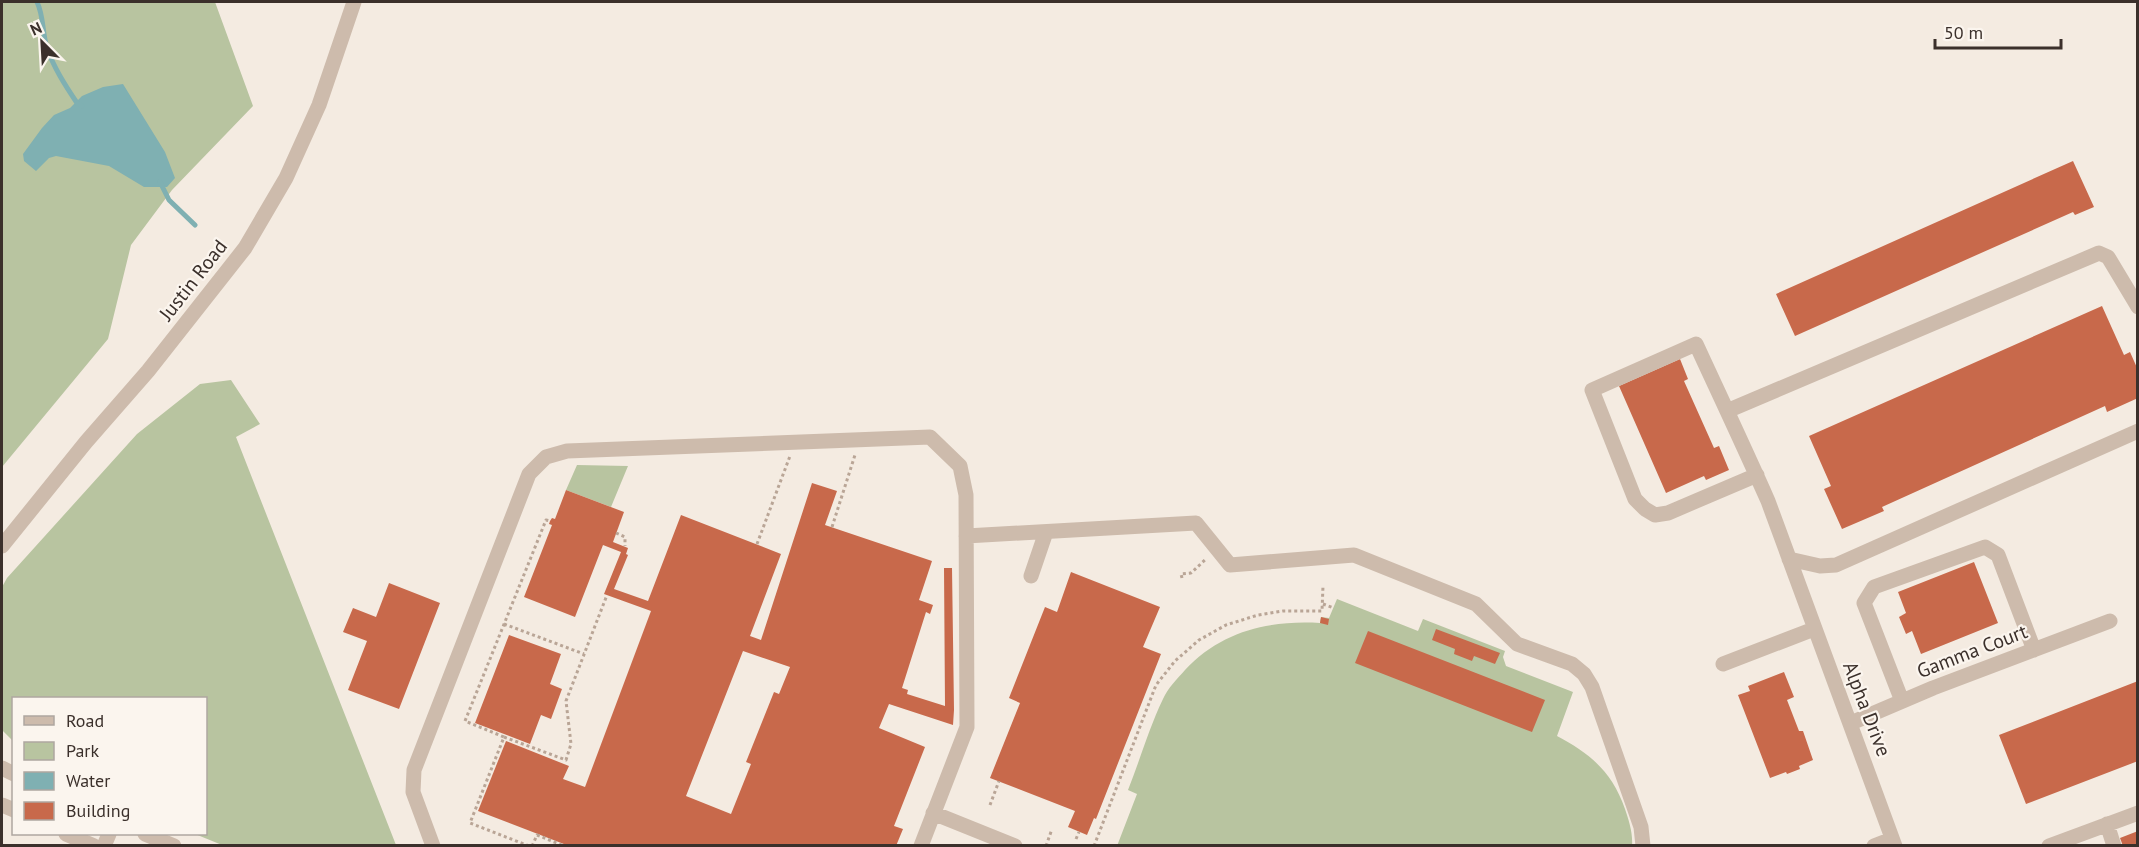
<svg xmlns="http://www.w3.org/2000/svg" width="2139" height="847" viewBox="0 0 2139 847" font-family="'PT Sans',sans-serif">
	<rect width="100%" height="100%" fill="#f4ebe1"/>
	<path fill="#b8c4a0" d="M2,2H215L253,106L172,190L131,245L108,339L2,467Z
		M231,380L260,424L236,437L396,845H222L195,834H206V698H14L13,741L2,730V587L7,578L137,434L200,384Z
		M577,465L628,466L611,507L566,490Z
		M1337,599L1418,631L1423,619L1505,651L1503,657L1506,666L1573,692L1557,736C1591,754 1612,772 1625,809C1629,821 1633,833 1632,846H1117L1137,794L1128,790C1140,760 1149,728 1163,699C1168,688 1177,679 1185,670C1221,631 1269,620 1320,623L1321,617L1329,618Z"/>
	<path fill="#7fb0b2" d="M123,84L165,152L175,178L167,187H144L109,166L56,156L49,158L36,171L24,161L23,154L42,128L54,115L70,108L82,96L103,87Z"/>
	<g fill="none" stroke-linecap="round" stroke-linejoin="round">
		<path stroke="#7fb0b2" stroke-width="5" d="M37,2C44,16 42,33 47,48C54,68 65,85 77,103L82,106
			M160,182L169,200L195,225"/>
	</g>
	<path fill="#c8694b" fill-rule="evenodd" d="M2073,161L2094,207L2075,215L2073,212L1795,336L1776,294Z
		M2102,306L2124,355L2130,352L2138,370V398L2107,412L2105,406L1882,507L1884,511L1842,529L1824,489L1831,486L1809,436Z
		M1680,359L1688,379L1684,381L1714,448L1719,446L1729,470L1706,480L1704,476L1666,493L1619,386Z
		M812,483L837,491L825,525L932,561L919,600L933,605L930,614L926,612L902,688L908,690L907,694L945,706L944,568H952L954,710L953,725L889,704L879,728L925,747L894,826L903,829L896,846H569L478,811L506,741L569,766L563,779L585,787L651,611L604,594L621,552L603,545L575,617L524,597L552,525L549,524L550,521L552,518L555,519L566,490L624,512L613,542L628,548L626,554L628,555L614,589L648,601L681,515L781,554L750,636L761,640ZM743,651L790,667L779,694L774,692L746,762L751,764L731,814L686,796Z
		M1974,562L1998,623L1921,654L1912,631L1906,634L1899,617L1906,613L1898,592Z
		M1071,572L1160,607L1143,647L1161,654L1096,819L1094,818L1087,835L1068,827L1075,811L990,778L1020,703L1009,698L1045,607L1057,612Z
		M389,583L440,603L399,709L348,690L367,641L343,632L353,608L376,617Z
		M1321,617L1329,619L1328,625L1320,623Z
		M1436,629L1500,653L1495,664L1474,656L1472,661L1454,654L1455,649L1432,640Z
		M1368,631L1545,700L1532,732L1355,663Z
		M509,635L561,654L550,684L562,689L551,719L541,715L530,744L475,723Z
		M1784,672L1794,697L1787,700L1799,731H1803L1813,760L1799,766L1800,769L1787,774L1786,772L1770,778L1738,695L1750,691L1748,686Z
		M2138,681V761L2026,804L1999,735Z
		M2138,831V846H2123L2120,838Z"/>
	<g fill="none" stroke-linecap="round" stroke-linejoin="round">
		<path stroke="#b9a596" stroke-width="3" stroke-dasharray="3 3" stroke-linecap="butt" d="M832,527L855,455
			M616,533L625,537V546
			M757,544L790,456
			M1182,578L1181,574L1191,573L1206,559
			M1323,604L1334,608
			M504,624L584,654
			M504,737L566,760L571,744L566,701L607,595
			M990,805L999,781
			M1076,839L1079,832
			M529,846L470,823L504,737L465,721L546,520L550,521
			M532,846L537,835L564,846
			M1046,846L1052,829
			M1094,846L1156,685L1175,661L1199,640L1226,625L1258,615L1283,611H1322L1323,586"/>
		<path stroke="#cdbbac" stroke-width="15" d="M1727,411L2099,253L2108,257L2138,307
			M1757,475L1668,513L1655,515L1645,509L1635,499L1592,390L1696,344C1720,396 1745,449 1768,501L1895,846
			M966,536L1196,523L1230,565L1354,555L1476,604L1517,644L1572,664L1584,674L1592,687L1641,827L1643,846
			M2,546L86,442L148,371L245,248L286,178L319,105L354,2
			M1789,559L1820,566L1836,565L2138,431
			M1031,576L1046,532
			M1723,664L1814,629
			M1902,701L1864,603L1874,587L1985,547L1998,555L2034,650
			M1851,723L1933,688L2110,621
			M2,768L14,774
			M2,805L14,810
			M933,813L1015,846
			M2107,824L2114,846
			M66,834L94,846
			M145,834L174,846
			M104,846L109,834
			M433,846L413,792L414,770L529,474L546,457L567,451L930,437L960,466L966,495L967,727L921,846
			M1874,846L1892,839
			M2049,846L2138,813"/>
	</g>
	<g text-anchor="middle" stroke-width="4.5" stroke-linejoin="round" paint-order="stroke">
		<g font-size="20" fill="#3b302b" stroke="#fbf5ee">
			<text transform="translate(193 280) rotate(-52)" y="7">Justin Road</text>
			<text transform="translate(1972 651) rotate(-21)" y="7">Gamma Court</text>
			<text transform="translate(1867 709) rotate(69)" y="7">Alpha Drive</text>
		</g>
	</g>
	<rect width="2139" height="847" fill="none" stroke="#3b302b" stroke-width="6"/>
	<rect x="12" y="697" width="195" height="138" fill="#fbf5ee" stroke="#aea6a0" stroke-width="1.5"/>
	<rect x="24" y="716" width="30" height="9" fill="#cdbbac" stroke="#aea6a0" stroke-width="1.5"/>
	<text x="66" y="727" font-size="18" fill="#3b302b">Road</text>
	<rect x="24" y="742" width="30" height="18" fill="#b8c4a0" stroke="#aea6a0" stroke-width="1.5"/>
	<text x="66" y="757" font-size="18" fill="#3b302b">Park</text>
	<rect x="24" y="772" width="30" height="18" fill="#7fb0b2" stroke="#aea6a0" stroke-width="1.5"/>
	<text x="66" y="787" font-size="18" fill="#3b302b">Water</text>
	<rect x="24" y="802" width="30" height="18" fill="#c8694b" stroke="#aea6a0" stroke-width="1.5"/>
	<text x="66" y="817" font-size="18" fill="#3b302b">Building</text>
	<g transform="translate(42 42) rotate(336)" stroke="#fbf5ee" stroke-width="4.5" paint-order="stroke">
	<path d="M0-4.5L10 22L0 15L-10 22Z" fill="#3b302b"/>
	<text y="-9" font-size="16" font-weight="bold" text-anchor="middle" fill="#3b302b">N</text>
	</g>
	<path d="M1935 39v9h126v-9" fill="none" stroke="#3b302b" stroke-width="3"/>
	<text x="1944" y="39" font-size="18" fill="#3b302b" stroke="#fbf5ee" stroke-width="4.5" paint-order="stroke">50 m</text>
</svg>
